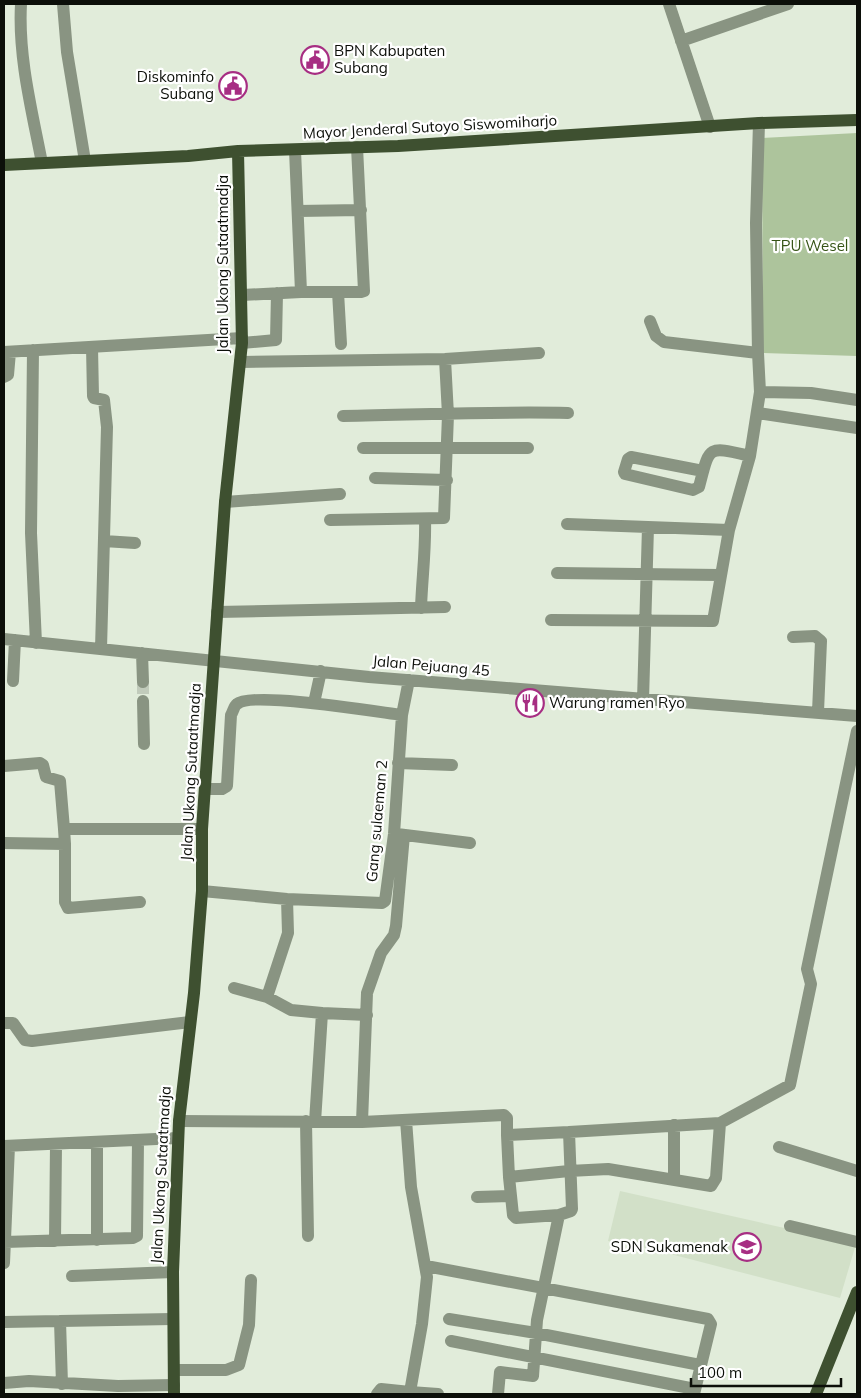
<svg xmlns="http://www.w3.org/2000/svg" width="861" height="1398" viewBox="0 0 861 1398" font-family="Mulish,sans-serif">
	<rect width="100%" height="100%" fill="#e1ecda"/>
	<path fill="#d2e0c8" d="M620,1191L856,1244L840,1298L651,1249L608,1241Z"/>
	<path fill="#adc49c" d="M857,133V356L763,353L762,138Z"/>
	<g fill="none" stroke-linecap="round" stroke-linejoin="round">
		<path stroke="#c1cbbb" stroke-width="12" stroke-dasharray="12 6" stroke-linecap="butt" d="M143,682V701"/>
		<path stroke="#899482" stroke-width="12" d="M21,4C18,57 32,111 42,163
			M63,4L67,52L85,161
			M669,4L710,127
			M681,41L788,4
			M298,211L361,210
			M301,292H361L364,291L357,147
			M338,292L341,344
			M242,295L301,292L295,150
			M650,321L656,336L664,342L758,353
			M242,343L276,340L277,293
			M92,347L93,396L94,398L104,400L107,427L101,649
			M33,350L31,533L36,643
			M4,352L242,338
			M240,362L445,359L539,353
			M4,377L8,375L10,352
			M760,392L811,393L857,400
			M758,413L857,428
			M343,416C419,415 493,411 568,413
			M363,448H528
			M703,471L631,457L628,459L624,472L625,474L693,490L699,487C710,445 707,446 750,456
			M375,478L447,480
			M225,502L340,494
			M330,520L444,518L448,415L445,359
			M567,524L729,530
			M104,541L135,543
			M557,573L719,575
			M421,608C422,578 426,549 425,519
			M217,612L445,607
			M551,620L713,621L729,530L750,456L760,392L758,353L756,223L759,123
			M793,637L815,636L821,641L818,712
			M4,639L369,677L857,716
			M142,653L143,682
			M13,681L15,640
			M643,700L648,527
			M143,701L144,744
			M314,703L321,671
			M398,763L452,765
			M4,766L40,763L43,765L46,777L60,781L64,829
			M205,789H222L227,786L231,715C233,712 234,706 237,704C251,691 378,712 402,715
			M397,834L470,843
			M4,843L65,844L64,829H202
			M65,844V902L68,908L140,902
			M202,891L287,899L382,903L385,901L394,834L402,715L409,680
			M287,899L288,933L267,997L291,1010L322,1013
			M234,988L267,997
			M4,1023H13L25,1040L32,1041L190,1022
			M179,1121L362,1122L504,1115L507,1118V1135L569,1132
			M306,1121L308,1236
			M315,1122L322,1013L367,1015
			M362,1122L367,993L381,953L394,935L396,926L404,835
			M720,1123L716,1178L711,1186L608,1169L569,1171L509,1177L513,1215L516,1218L559,1215L571,1211L572,1209L569,1132L720,1123L790,1085L811,984L807,969L857,731
			M507,1135L509,1177
			M4,1146L178,1138
			M779,1147L857,1171
			M674,1180V1125
			M477,1197L510,1196
			M790,1226L857,1242
			M97,1240V1142
			M55,1241L56,1145
			M5,1242L133,1238L137,1236L138,1140
			M4,1263L9,1146
			M426,1266L708,1319L711,1324L694,1394
			M72,1276L173,1272
			M449,1319L536,1333L700,1365
			M60,1321L62,1384
			M4,1322L172,1319
			M451,1341L695,1389
			M175,1370H226L239,1365L249,1325L251,1280
			M4,1383L29,1381L118,1386L174,1385
			M410,1392L438,1394
			M377,1394L381,1389L410,1392L422,1324L427,1277L411,1187L406,1120
			M498,1394L500,1372L533,1376L537,1320L559,1215"/>
		<path stroke="#3e5030" stroke-width="12" d="M4,165L188,156L238,151L398,146L759,123L857,120
			M174,1394L173,1272L179,1121L194,993L202,891V829L225,502L242,343L238,151
			M816,1394L857,1292"/>
	</g>
	<defs>
		<symbol id="civic-ring" viewBox="-11 -11 22 22"><circle r="9.5" fill="#fff" stroke="#a72e83" stroke-width="1.5"/><path d="M-.6-6.5H3V-4.5H.6V-3L4-1V1h2V6H-6V1h2V-1L-.6-3ZM-1.2 2.5V6h2.4V2.5Z" fill="#a72e83"/></symbol>
		<symbol id="restaurant-ring" viewBox="-11 -11 22 22"><circle r="9.5" fill="#fff" stroke="#a72e83" stroke-width="1.5"/><path d="M-5-6h1v4h1v-4h1v4h1v-4h1v5L-1.5 .5V6h-2V.5L-5-1ZM5-6V6H3V1.5H1.5Q1.5-4 5-6Z" fill="#a72e83"/></symbol>
		<symbol id="school-ring" viewBox="-11 -11 22 22"><circle r="9.5" fill="#fff" stroke="#a72e83" stroke-width="1.5"/><path d="M0-5L7-2L0 1L-7-2ZM-4 1L0 2.5L4 1V4Q0 6-4 4Z" fill="#a72e83"/></symbol>
	</defs>
	<g fill-rule="evenodd">
		<use href="#civic-ring" x="299" y="44" width="32" height="32"/>
		<use href="#civic-ring" x="217" y="70" width="32" height="32"/>
		<use href="#restaurant-ring" x="514" y="687" width="32" height="32"/>
		<use href="#school-ring" x="731" y="1231" width="32" height="32"/>
	</g>
	<g text-anchor="middle" stroke-width="4.5" stroke-linejoin="round" paint-order="stroke">
		<g font-size="15" fill="#0c0f09" stroke="#fff" text-anchor="start">
			<text x="334" y="56">BPN Kabupaten<tspan x="334" dy="17">Subang</tspan></text>
			<text x="214" y="82" text-anchor="end">Diskominfo<tspan x="214" dy="17">Subang</tspan></text>
			<text x="549" y="708">Warung ramen Ryo</text>
			<text x="728" y="1252" text-anchor="end">SDN Sukamenak</text>
		</g>
		<g font-size="15" fill="#0c0f09" stroke="#fff">
			<text transform="translate(430 127) rotate(-3)" y="5">Mayor Jenderal Sutoyo Siswomiharjo</text>
			<text transform="translate(223 264) rotate(-90)" y="5">Jalan Ukong Sutaatmadja</text>
			<text transform="translate(431 666) rotate(5)" y="5">Jalan Pejuang 45</text>
			<text transform="translate(191 772) rotate(-87)" y="5">Jalan Ukong Sutaatmadja</text>
			<text transform="translate(377 821) rotate(-85)" y="5">Gang sulaeman 2</text>
			<text transform="translate(161 1175) rotate(-87)" y="5">Jalan Ukong Sutaatmadja</text>
		</g>
		<g font-size="15" fill="#355315" stroke="#fff">
			<text x="810" y="251">TPU Wesel</text>
		</g>
	</g>
	<rect width="861" height="1398" fill="none" stroke="#0c0f09" stroke-width="10"/>
	<path d="M691 1378v8h150v-8" fill="none" stroke="#0c0f09" stroke-width="2.5"/>
	<text x="698" y="1378" font-size="15" fill="#0c0f09" stroke="#ffffff" stroke-width="4" paint-order="stroke">100 m</text>
</svg>
